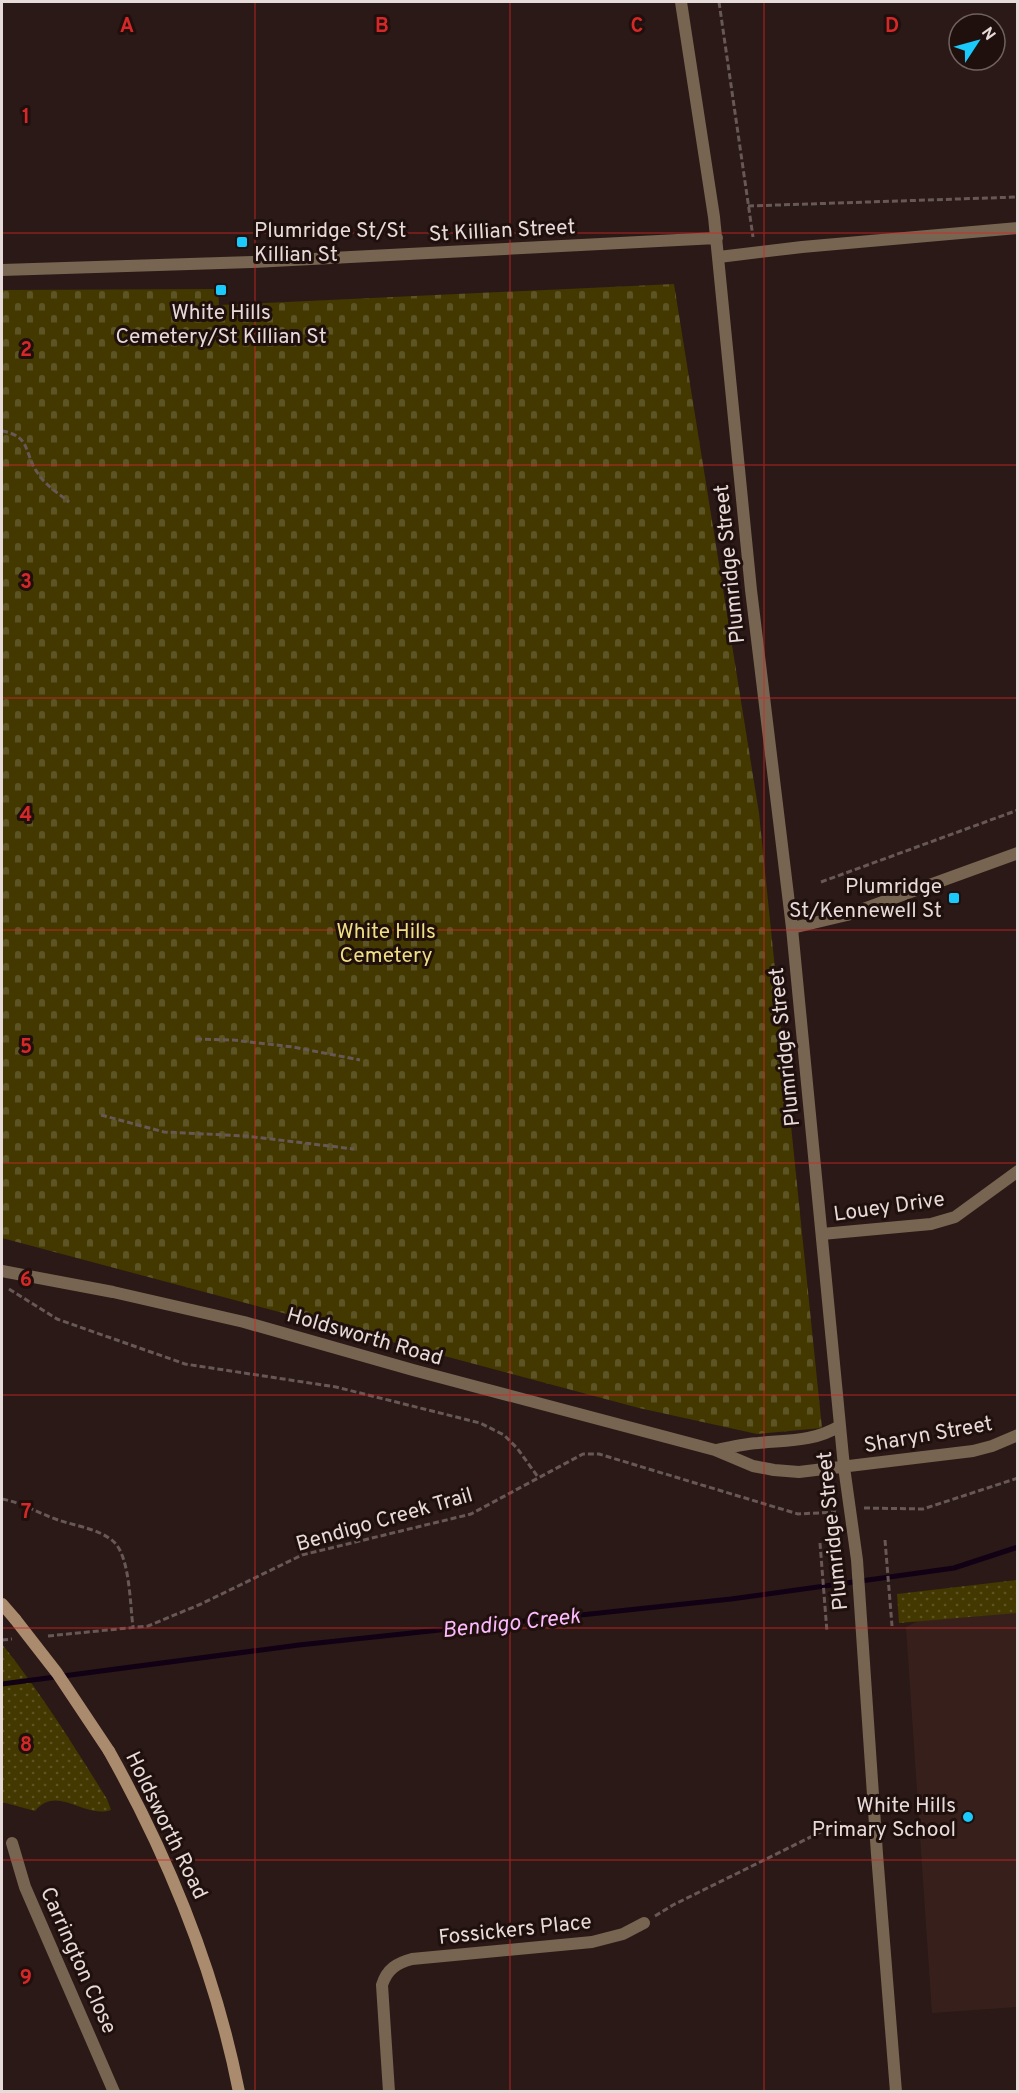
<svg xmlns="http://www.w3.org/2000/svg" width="1019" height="2093" viewBox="0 0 1019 2093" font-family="Overpass,sans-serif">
	<defs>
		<pattern id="cemetery-stones" width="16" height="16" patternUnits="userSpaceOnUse" patternTransform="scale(1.5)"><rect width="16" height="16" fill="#423800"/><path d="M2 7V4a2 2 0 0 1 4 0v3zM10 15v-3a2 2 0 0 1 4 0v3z" fill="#5d5425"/></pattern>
		<pattern id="park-dots" width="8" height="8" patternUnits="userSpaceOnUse" patternTransform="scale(1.5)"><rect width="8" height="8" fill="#423800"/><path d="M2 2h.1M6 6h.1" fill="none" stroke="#5d5425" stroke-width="1.8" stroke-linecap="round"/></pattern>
	</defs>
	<rect width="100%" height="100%" fill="#2a1916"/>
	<path fill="#37201c" d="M1017,1604V2007L932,2013L906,1627L935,1613Z"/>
	<path fill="url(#cemetery-stones)" d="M674,284L759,813L822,1428L757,1434L639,1408L2,1238V290L218,289L219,305Z"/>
	<path fill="url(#park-dots)" d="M1017,1580V1613L899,1623L897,1594Z
		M2,1644C41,1693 74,1746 107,1799L111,1810C83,1819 58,1784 35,1811L2,1802Z"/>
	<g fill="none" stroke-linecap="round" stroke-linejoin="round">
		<path stroke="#120015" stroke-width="5" d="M2,1684L299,1645L731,1599L954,1568L1018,1547"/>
		<path stroke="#675855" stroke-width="3" stroke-dasharray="6 3" stroke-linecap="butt" d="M719,2L753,237
			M748,206L1018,197
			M2,431C31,436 24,453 37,472C45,485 58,493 69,502
			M821,882L1018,810
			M196,1039L233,1040L293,1047L360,1060
			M101,1115L164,1132L246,1136L354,1149
			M9,1289L57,1319L185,1364L336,1387L480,1423L504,1435L517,1448L538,1477
			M2,1499C23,1503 38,1513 58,1520C76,1526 100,1529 114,1542C130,1557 130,1605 133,1627
			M864,1508L923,1509L1018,1478
			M885,1540L892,1626
			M820,1543L827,1632
			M48,1636L148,1626L201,1604L302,1555L471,1514L583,1454H599L798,1514L836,1512
			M2,1640L12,1639
			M655,1916L673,1905L841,1822"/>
		<path stroke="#776451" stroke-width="12" d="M681,2L714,217L751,590L792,928L844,1467L857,1560L877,1854L896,2092
			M719,257L802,247L1018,228
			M2,270L252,262L717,238
			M792,928L847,915L1018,853
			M822,1234L931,1224L955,1217L1018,1171
			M2,1271L113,1292L244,1322L413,1370L715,1450L753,1466L774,1470L799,1472L973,1451L992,1446L1018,1435
			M716,1450C730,1447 744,1444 758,1443C788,1440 813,1442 840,1426
			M12,1843L25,1887L114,2092
			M389,2092L382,1985C387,1969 397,1963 412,1959L592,1942L623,1934L644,1923"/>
		<path stroke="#ab8b6d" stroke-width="12" d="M2,1604L15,1619
			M109,1751C169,1858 215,1970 239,2092"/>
		<path stroke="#ab8b6d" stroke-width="12" d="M15,1619L57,1673L109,1751"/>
	</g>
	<path fill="none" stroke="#d62828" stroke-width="1.5" stroke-opacity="0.55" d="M255,2V2092M510,2V2092M764,2V2092M2,233H1018M2,465H1018M2,698H1018M2,930H1018M2,1163H1018M2,1395H1018M2,1628H1018M2,1860H1018"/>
	<g fill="#1bcafc" stroke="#20100d" stroke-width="2">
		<rect x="236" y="236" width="12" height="12" rx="3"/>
		<rect x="215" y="284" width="12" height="12" rx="3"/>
		<rect x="948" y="892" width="12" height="12" rx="3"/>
		<circle cx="968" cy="1817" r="6"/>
	</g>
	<g text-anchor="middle" stroke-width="6" stroke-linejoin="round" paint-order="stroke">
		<g font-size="21" fill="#e7dbd9" stroke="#20100d" text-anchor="end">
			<text x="254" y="237" text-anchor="start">Plumridge St/St<tspan x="254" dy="24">Killian St</tspan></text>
			<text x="221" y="319" text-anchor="middle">White Hills<tspan x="221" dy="24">Cemetery/St Killian St</tspan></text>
			<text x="942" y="893">Plumridge<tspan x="942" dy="24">St/Kennewell St</tspan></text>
			<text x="956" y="1812">White Hills<tspan x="956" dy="24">Primary School</tspan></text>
		</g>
		<g font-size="21" fill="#e7dbd9" stroke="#20100d">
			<text transform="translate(502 230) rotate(-3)" y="7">St Killian Street</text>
			<text transform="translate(729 564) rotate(-96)" y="7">Plumridge Street</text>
			<text transform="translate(784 1047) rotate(-96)" y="7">Plumridge Street</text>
			<text transform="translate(889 1206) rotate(-8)" y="7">Louey Drive</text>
			<text transform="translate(365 1336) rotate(16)" y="7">Holdsworth Road</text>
			<text transform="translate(928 1434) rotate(-10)" y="7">Sharyn Street</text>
			<text transform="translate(384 1519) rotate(-16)" y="7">Bendigo Creek Trail</text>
			<text transform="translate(832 1531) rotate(-96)" y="7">Plumridge Street</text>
			<text transform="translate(167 1825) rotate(64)" y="7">Holdsworth Road</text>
			<text transform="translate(515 1929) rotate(-6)" y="7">Fossickers Place</text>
			<text transform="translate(79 1960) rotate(66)" y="7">Carrington Close</text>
		</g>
		<g font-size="21" fill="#f1df83" stroke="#20100d">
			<text x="386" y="938">White Hills<tspan x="386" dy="24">Cemetery</tspan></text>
		</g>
		<g font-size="22" font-style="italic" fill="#fbbafe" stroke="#20100d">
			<text transform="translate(511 1622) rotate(-6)" y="8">Bendigo Creek</text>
		</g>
	</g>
	<g font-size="20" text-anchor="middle" font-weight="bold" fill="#d62828" stroke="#20100d" stroke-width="6" stroke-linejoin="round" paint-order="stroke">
		<text x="127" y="32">A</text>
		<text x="382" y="32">B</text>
		<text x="637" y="32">C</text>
		<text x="892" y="32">D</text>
		<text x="26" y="123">1</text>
		<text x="26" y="356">2</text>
		<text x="26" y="588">3</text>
		<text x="26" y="821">4</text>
		<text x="26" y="1053">5</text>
		<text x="26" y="1286">6</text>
		<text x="26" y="1518">7</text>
		<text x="26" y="1751">8</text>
		<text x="26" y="1984">9</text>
	</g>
	<rect width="1019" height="2093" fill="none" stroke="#e7dbd9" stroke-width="6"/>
	<g transform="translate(977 42) rotate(54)"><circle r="28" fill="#20100d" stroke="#70615f" stroke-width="1.5"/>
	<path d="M0-4.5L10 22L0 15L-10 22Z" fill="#1bcafc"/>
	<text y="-9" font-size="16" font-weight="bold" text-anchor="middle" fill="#e7dbd9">N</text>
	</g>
</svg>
